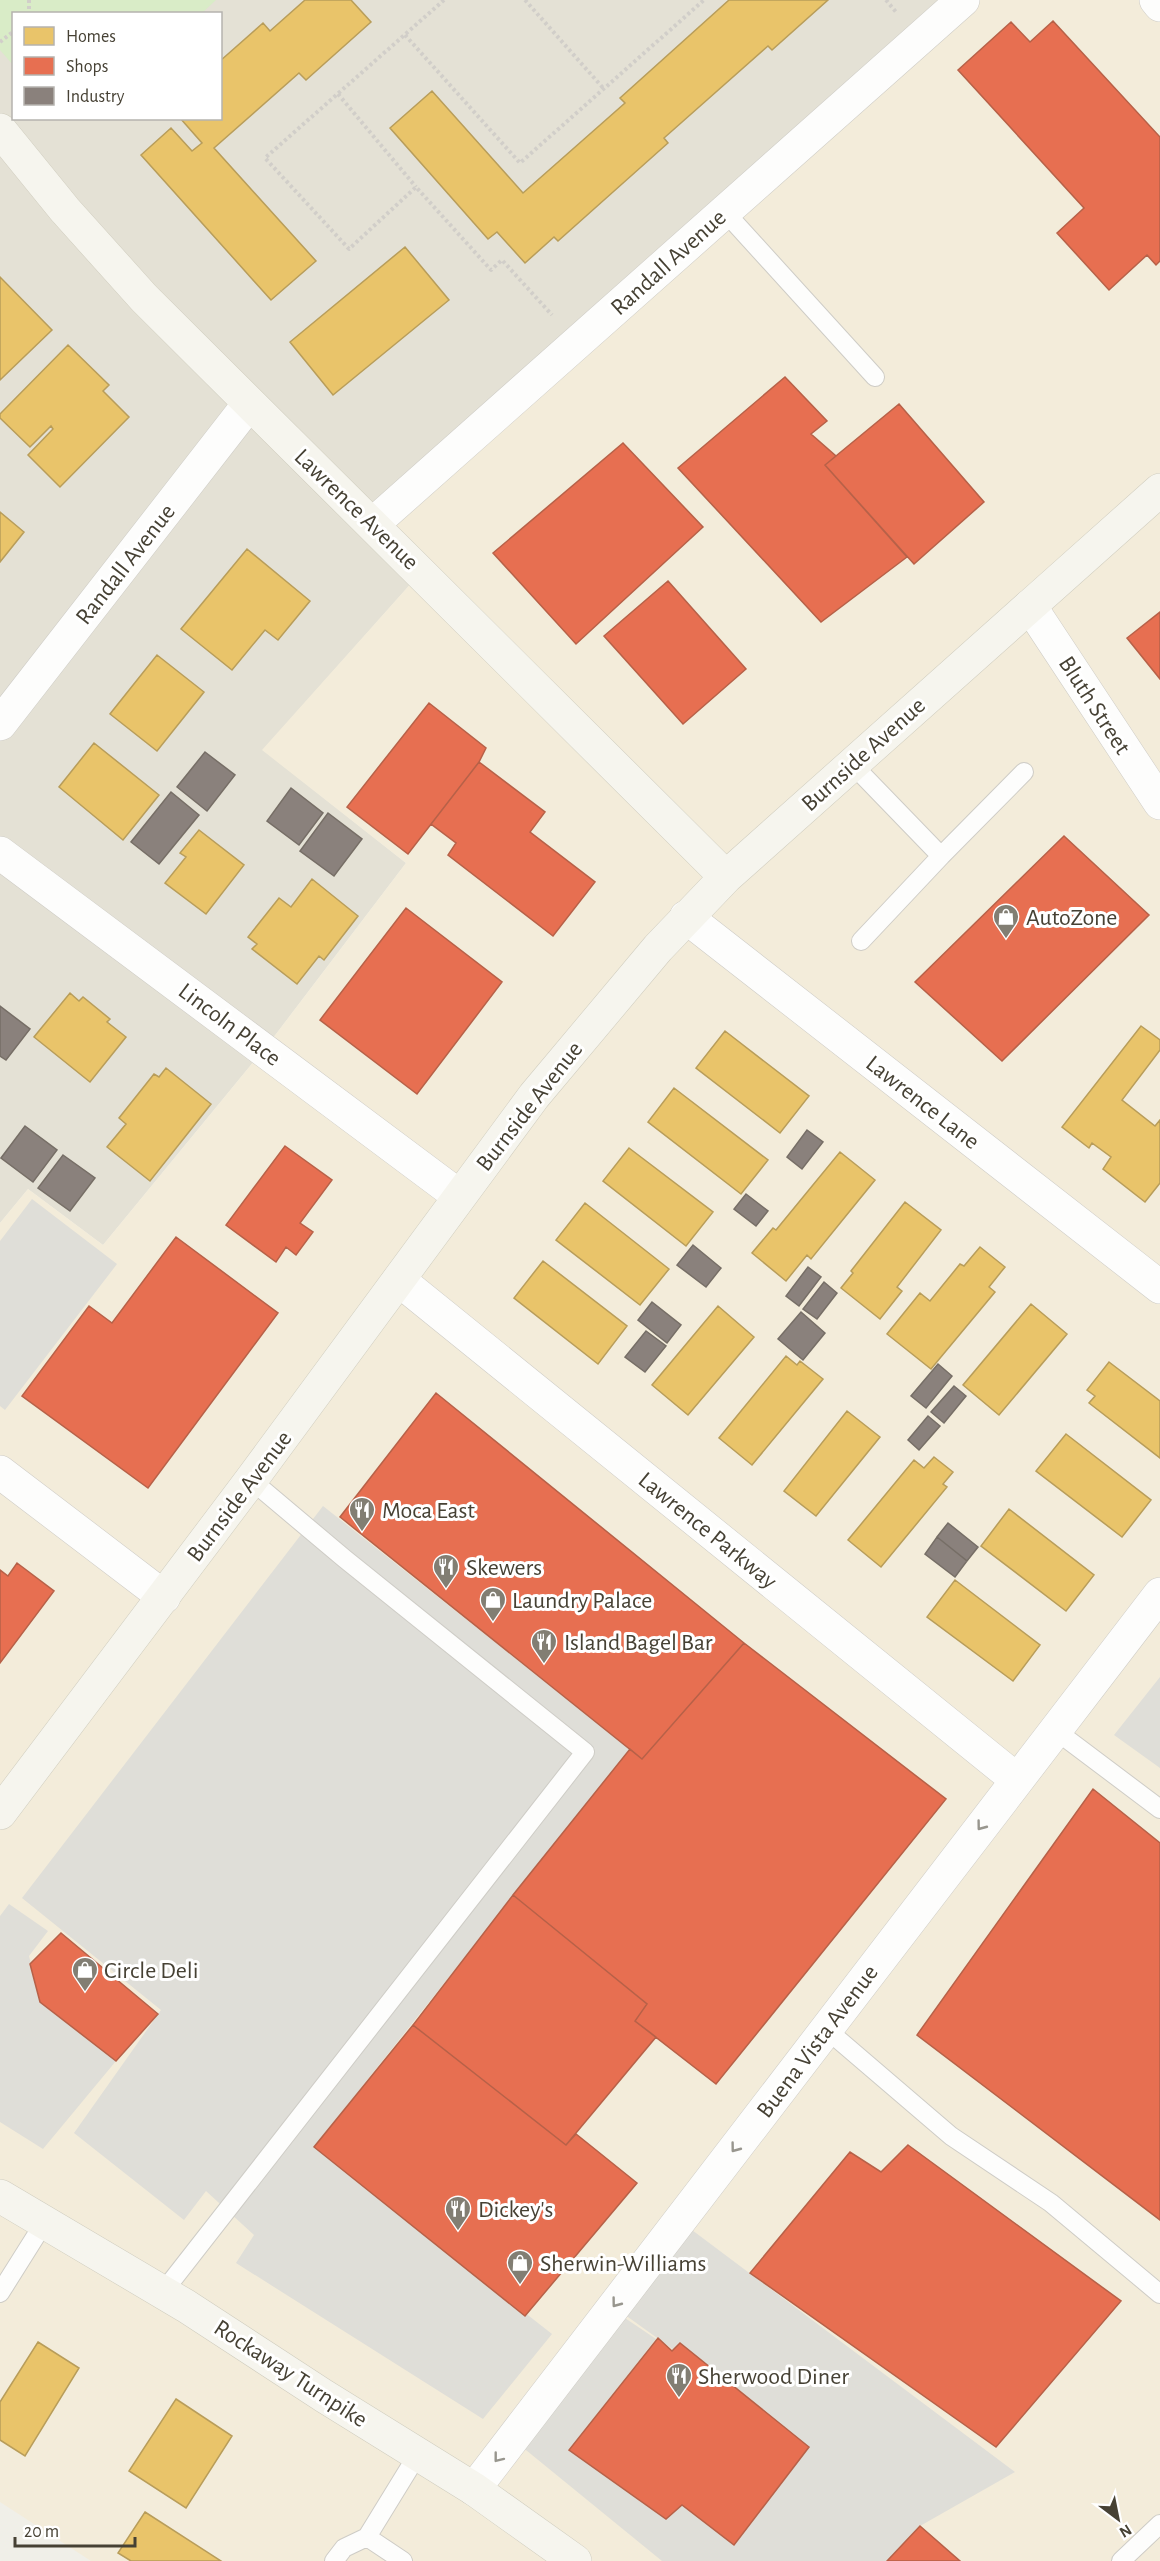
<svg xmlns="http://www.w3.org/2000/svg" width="1160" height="2561" viewBox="0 0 1160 2561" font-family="'Alegreya Sans',sans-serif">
	<rect width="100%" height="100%" fill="#f0efe8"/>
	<path fill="#e4e1d5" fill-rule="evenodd" d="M0,0H970L423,570L263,750L406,863L273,1038L103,1245L28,1189L0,1223ZM14,14H220V118H14Z"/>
	<path fill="#f3ecda" d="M970,0H1160V2561H91L0,2502V1223L28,1189L103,1245L273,1038L406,863L262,750L423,570L377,523Z"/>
	<path fill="#d9ecc7" d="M0,0H216L202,13L14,14L13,65L0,50Z"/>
	<path fill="#dfded8" d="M32,1199L117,1264L5,1410L0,1406V1241Z
		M323,1506L630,1749L314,2147L552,2334L483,2419L236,2263L254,2235L206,2191L184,2220L74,2133L161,2010L22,1898Z
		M1160,1677V1768L1114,1735Z
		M9,1904L48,1931L29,1956L40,2002L116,2061L43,2149L0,2122V1916Z
		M688,2227L1015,2472L920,2526L887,2561H662L521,2446L619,2314L656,2339L569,2450L666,2519L682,2505L734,2545L809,2447L621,2312Z"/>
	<path fill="#e9c46a" stroke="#b89d5a" stroke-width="1.5" d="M305,0H351L371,22L306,80L299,73L214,148L316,261L271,300L141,155L171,128L192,151L202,143L180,118H220V61L263,23L270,31Z
		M729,0H828L772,50L768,46L664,138L668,143L558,241L554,237L525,263L497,232L488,239L390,128L432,91L523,193L625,103L620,98Z
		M405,247L449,300L333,395L290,342Z
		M0,277L52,330L0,380Z
		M68,345L109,385L103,391L129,417L60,487L28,455L53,429L51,426L30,447L0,418V414Z
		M0,512L24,532L0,562Z
		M247,549L310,601L278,640L265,630L232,670L181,629Z
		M157,655L204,692L157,751L110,714Z
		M94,743L159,795L123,840L59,787Z
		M199,830L244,865L206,914L165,883L186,857L180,853Z
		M312,879L358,916L324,960L319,956L297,984L252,949L257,944L248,937L279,898L291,907Z
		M70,993L79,1001L83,997L110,1019L107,1022L126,1037L90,1082L34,1037Z
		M1141,1026L1160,1040V1050L1122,1100L1155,1126L1160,1120V1183L1145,1202L1103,1169L1111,1157L1092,1143L1089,1148L1062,1127Z
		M725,1031L809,1096L780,1133L696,1068Z
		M166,1068L211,1104L150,1181L107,1147L126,1124L119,1118L154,1074L159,1077Z
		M674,1088L768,1160L741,1194L648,1122Z
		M629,1148L713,1212L686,1246L603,1181Z
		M840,1152L875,1180L811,1259L807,1255L786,1281L752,1253L773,1228L776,1230Z
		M905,1202L941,1230L897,1287L902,1291L880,1319L841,1288L853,1273L851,1271Z
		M585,1203L669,1269L640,1305L556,1240Z
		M980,1247L1005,1267L989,1287L995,1292L931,1369L887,1334L920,1293L930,1301L960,1264L964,1266Z
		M543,1261L627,1326L598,1364L514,1298Z
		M1031,1304L1067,1334L999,1415L963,1385Z
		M718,1306L754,1337L688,1415L652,1385Z
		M786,1356L797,1365L800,1361L823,1379L752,1465L719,1438Z
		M1109,1362L1160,1401V1458L1089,1403L1095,1396L1087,1390Z
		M847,1411L880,1437L816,1516L784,1491Z
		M1066,1434L1151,1500L1122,1537L1036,1471Z
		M934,1457L953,1472L943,1484L947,1487L881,1567L848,1540L914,1460L924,1468Z
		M1009,1509L1094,1575L1066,1611L981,1546Z
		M955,1580L1040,1645L1013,1681L927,1617Z
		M38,2342L79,2368L25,2456L0,2440V2402Z
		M176,2399L232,2436L186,2508L129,2471Z
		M145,2512L221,2561H131L118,2553Z"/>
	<path fill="#e76f51" stroke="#b76148" stroke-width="1.5" d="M1053,21L1160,137V261L1156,265L1147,255L1109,290L1057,233L1084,208L958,70L1011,22L1030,42Z
		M785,377L827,421L811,434L836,456L825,465L907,557L821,622L678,468Z
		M899,404L984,502L914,564L825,465Z
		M623,443L703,527L576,644L493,553Z
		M668,581L746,669L683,724L604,636Z
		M1160,612V679L1127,638Z
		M429,703L486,748L479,762L408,854L347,807Z
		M479,762L545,812L530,832L595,882L553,936L448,855L456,843L431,824Z
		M1064,836L1149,915L1002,1061L915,982Z
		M406,908L502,982L417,1094L320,1020Z
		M285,1146L332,1180L300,1223L313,1232L296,1255L286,1247L276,1262L226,1225Z
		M176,1237L278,1313L148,1488L22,1396L89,1306L112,1323Z
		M436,1393L744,1643L642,1759L340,1517Z
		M17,1563L54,1591L0,1663V1570L8,1576Z
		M744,1643L946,1799L716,2084L635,2021L647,2004L513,1895L630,1749L642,1759Z
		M1093,1789L1160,1843V2220L917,2035Z
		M513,1895L647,2004L635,2021L656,2037L566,2145L413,2025Z
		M61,1933L158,2014L116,2061L40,2002L30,1964Z
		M413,2025L566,2145L576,2134L637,2183L525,2316L314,2147Z
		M908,2145L1121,2301L996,2447L750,2273L850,2152L881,2172Z
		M658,2338L672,2351L680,2343L809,2447L734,2545L682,2505L666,2519L569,2450Z
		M920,2526L960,2561H887Z"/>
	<path fill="#8a817c" stroke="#766e66" stroke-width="1.5" d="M205,752L235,775L207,811L177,787Z
		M291,788L323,813L299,845L267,821Z
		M171,792L199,815L159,864L131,842Z
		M328,813L362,839L334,876L300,851Z
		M0,1006L30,1029L6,1060L0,1056Z
		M25,1126L57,1150L33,1182L1,1158Z
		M807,1130L823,1142L802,1169L787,1157Z
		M63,1155L95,1178L70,1211L38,1188Z
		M746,1194L768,1211L756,1226L734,1209Z
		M693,1245L721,1268L706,1287L677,1265Z
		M808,1267L821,1277L799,1306L786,1296Z
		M824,1282L837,1293L817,1319L803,1309Z
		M652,1302L681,1325L667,1343L638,1320Z
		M801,1312L825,1333L803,1360L778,1339Z
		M646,1331L666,1346L645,1372L625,1357Z
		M938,1364L952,1376L926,1408L911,1396Z
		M954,1386L966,1396L944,1423L931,1412Z
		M928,1416L940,1426L919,1450L908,1440Z
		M948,1523L978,1547L967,1561L937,1537Z
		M937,1537L967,1561L955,1577L925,1554Z"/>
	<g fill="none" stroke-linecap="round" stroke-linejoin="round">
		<defs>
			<path id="lane" d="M725,212L875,377
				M852,764L941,856L1024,772
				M861,941L941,856
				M1055,1730L1160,1809
				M826,2029L951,2136L1051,2203L1160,2294
				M163,2292L585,1752L345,1559L251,1480
				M0,2293L44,2223
				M367,2537L403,2561
				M334,2561L344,2548L367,2537L418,2454
				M1121,2561L1160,2524"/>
			<path id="street" d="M1156,0L1160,5
				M373,524L963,0
				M1030,606L1160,803
				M0,724L249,404
				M0,853L459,1196
				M686,917L1160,1287
				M399,1280L1017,1780
				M0,1472L164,1597
				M474,2489L1160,1594"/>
			<path id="secondary" d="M0,130L65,210L144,298L726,877
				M0,1813L251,1480L534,1096L658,948L726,877L1160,490
				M0,2196L186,2306L324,2396L474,2489L575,2561"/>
		</defs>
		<use href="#lane" stroke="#ceccc6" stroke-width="20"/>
		<use href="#street" stroke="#ceccc6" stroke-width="34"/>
		<use href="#secondary" stroke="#d0cdbf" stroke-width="34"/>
		<path stroke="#d1cec9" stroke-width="4" stroke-dasharray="3 3" stroke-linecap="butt" d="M29,0V14
			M444,0L265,158L349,249L416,187L491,270L502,260L552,315
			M525,0L604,89
			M886,0L896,12
			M405,35L520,163L704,0
			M0,42L14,31
			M338,94L416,187"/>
		<use href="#lane" stroke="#fdfdfc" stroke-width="18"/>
		<use href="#street" stroke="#fdfdfc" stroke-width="33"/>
		<use href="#secondary" stroke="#f6f5ee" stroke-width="33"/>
	</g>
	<defs><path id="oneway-chevron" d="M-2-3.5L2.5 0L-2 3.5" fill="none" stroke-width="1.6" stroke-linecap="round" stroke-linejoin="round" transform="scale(1.5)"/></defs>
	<g stroke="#98968e">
		<use href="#oneway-chevron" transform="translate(981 1826) rotate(127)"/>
		<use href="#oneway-chevron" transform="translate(735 2148) rotate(127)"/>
		<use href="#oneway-chevron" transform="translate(616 2303) rotate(127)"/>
		<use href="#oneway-chevron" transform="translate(498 2458) rotate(128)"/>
	</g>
	<defs>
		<symbol id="shop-pin" viewBox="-11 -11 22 30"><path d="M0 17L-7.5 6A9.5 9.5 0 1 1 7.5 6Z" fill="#827e73" stroke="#fff"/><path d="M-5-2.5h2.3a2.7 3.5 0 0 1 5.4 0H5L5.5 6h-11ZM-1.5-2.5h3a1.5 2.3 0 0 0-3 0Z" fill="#fff"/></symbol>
		<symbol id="restaurant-pin" viewBox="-11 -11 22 30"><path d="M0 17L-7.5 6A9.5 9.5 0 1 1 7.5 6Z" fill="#827e73" stroke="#fff"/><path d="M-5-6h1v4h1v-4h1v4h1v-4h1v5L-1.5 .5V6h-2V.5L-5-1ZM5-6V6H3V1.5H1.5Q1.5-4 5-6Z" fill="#fff"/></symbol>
	</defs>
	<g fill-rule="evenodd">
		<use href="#shop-pin" x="991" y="902" width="30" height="40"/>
		<use href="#restaurant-pin" x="347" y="1495" width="30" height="40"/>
		<use href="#restaurant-pin" x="431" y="1552" width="30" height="40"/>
		<use href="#shop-pin" x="478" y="1585" width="30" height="40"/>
		<use href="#restaurant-pin" x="529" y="1627" width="30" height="40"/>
		<use href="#shop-pin" x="70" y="1955" width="30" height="40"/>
		<use href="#restaurant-pin" x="443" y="2194" width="30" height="40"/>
		<use href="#shop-pin" x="505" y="2248" width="30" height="40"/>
		<use href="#restaurant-pin" x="664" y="2361" width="30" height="40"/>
	</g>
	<g text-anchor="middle" stroke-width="6" stroke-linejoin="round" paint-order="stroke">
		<g font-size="24" fill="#464134" stroke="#fff">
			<text transform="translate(668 262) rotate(-42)" y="8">Randall Avenue</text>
			<text transform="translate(357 509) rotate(44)" y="8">Lawrence Avenue</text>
			<text transform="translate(125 564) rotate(-52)" y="8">Randall Avenue</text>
			<text transform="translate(1095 705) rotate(57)" y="8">Bluth Street</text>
			<text transform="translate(863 754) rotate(-42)" y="8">Burnside Avenue</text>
			<text transform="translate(230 1024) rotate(37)" y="8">Lincoln Place</text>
			<text transform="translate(923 1102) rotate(38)" y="8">Lawrence Lane</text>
			<text transform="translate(529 1106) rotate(-52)" y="8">Burnside Avenue</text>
			<text transform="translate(239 1496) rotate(-53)" y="8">Burnside Avenue</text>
			<text transform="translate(708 1530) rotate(39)" y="8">Lawrence Parkway</text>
			<text transform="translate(817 2041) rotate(-53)" y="8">Buena Vista Avenue</text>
			<text transform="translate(291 2373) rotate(33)" y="8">Rockaway Turnpike</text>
		</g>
		<g font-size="24" fill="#464134" stroke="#fff" text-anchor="start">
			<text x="1026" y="925">AutoZone</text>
			<text x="382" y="1518">Moca East</text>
			<text x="466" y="1575">Skewers</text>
			<text x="512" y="1608">Laundry Palace</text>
			<text x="564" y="1650">Island Bagel Bar</text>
			<text x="104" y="1978">Circle Deli</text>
			<text x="478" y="2217">Dickey's</text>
			<text x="540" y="2271">Sherwin-Williams</text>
			<text x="698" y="2384">Sherwood Diner</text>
		</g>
	</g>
	<rect x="12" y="12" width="210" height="108" fill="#ffffff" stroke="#b5b3ae" stroke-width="1.5"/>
	<rect x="24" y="27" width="30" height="18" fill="#e9c46a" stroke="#b5b3ae" stroke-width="1.5"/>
	<text x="66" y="42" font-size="18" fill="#464134">Homes</text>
	<rect x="24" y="57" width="30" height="18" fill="#e76f51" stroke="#b5b3ae" stroke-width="1.5"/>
	<text x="66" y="72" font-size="18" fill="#464134">Shops</text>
	<rect x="24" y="87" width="30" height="18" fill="#8a817c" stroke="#b5b3ae" stroke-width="1.5"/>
	<text x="66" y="102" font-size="18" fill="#464134">Industry</text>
	<g transform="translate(1118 2519) rotate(148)" stroke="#ffffff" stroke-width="4.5" paint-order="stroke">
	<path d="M0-4.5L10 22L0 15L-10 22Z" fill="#464134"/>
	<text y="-9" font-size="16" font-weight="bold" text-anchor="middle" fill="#464134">N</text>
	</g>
	<path d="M15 2537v9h120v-9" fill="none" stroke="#464134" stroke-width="3"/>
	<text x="24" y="2537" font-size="18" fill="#464134" stroke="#ffffff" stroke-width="4.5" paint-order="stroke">20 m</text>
</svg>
